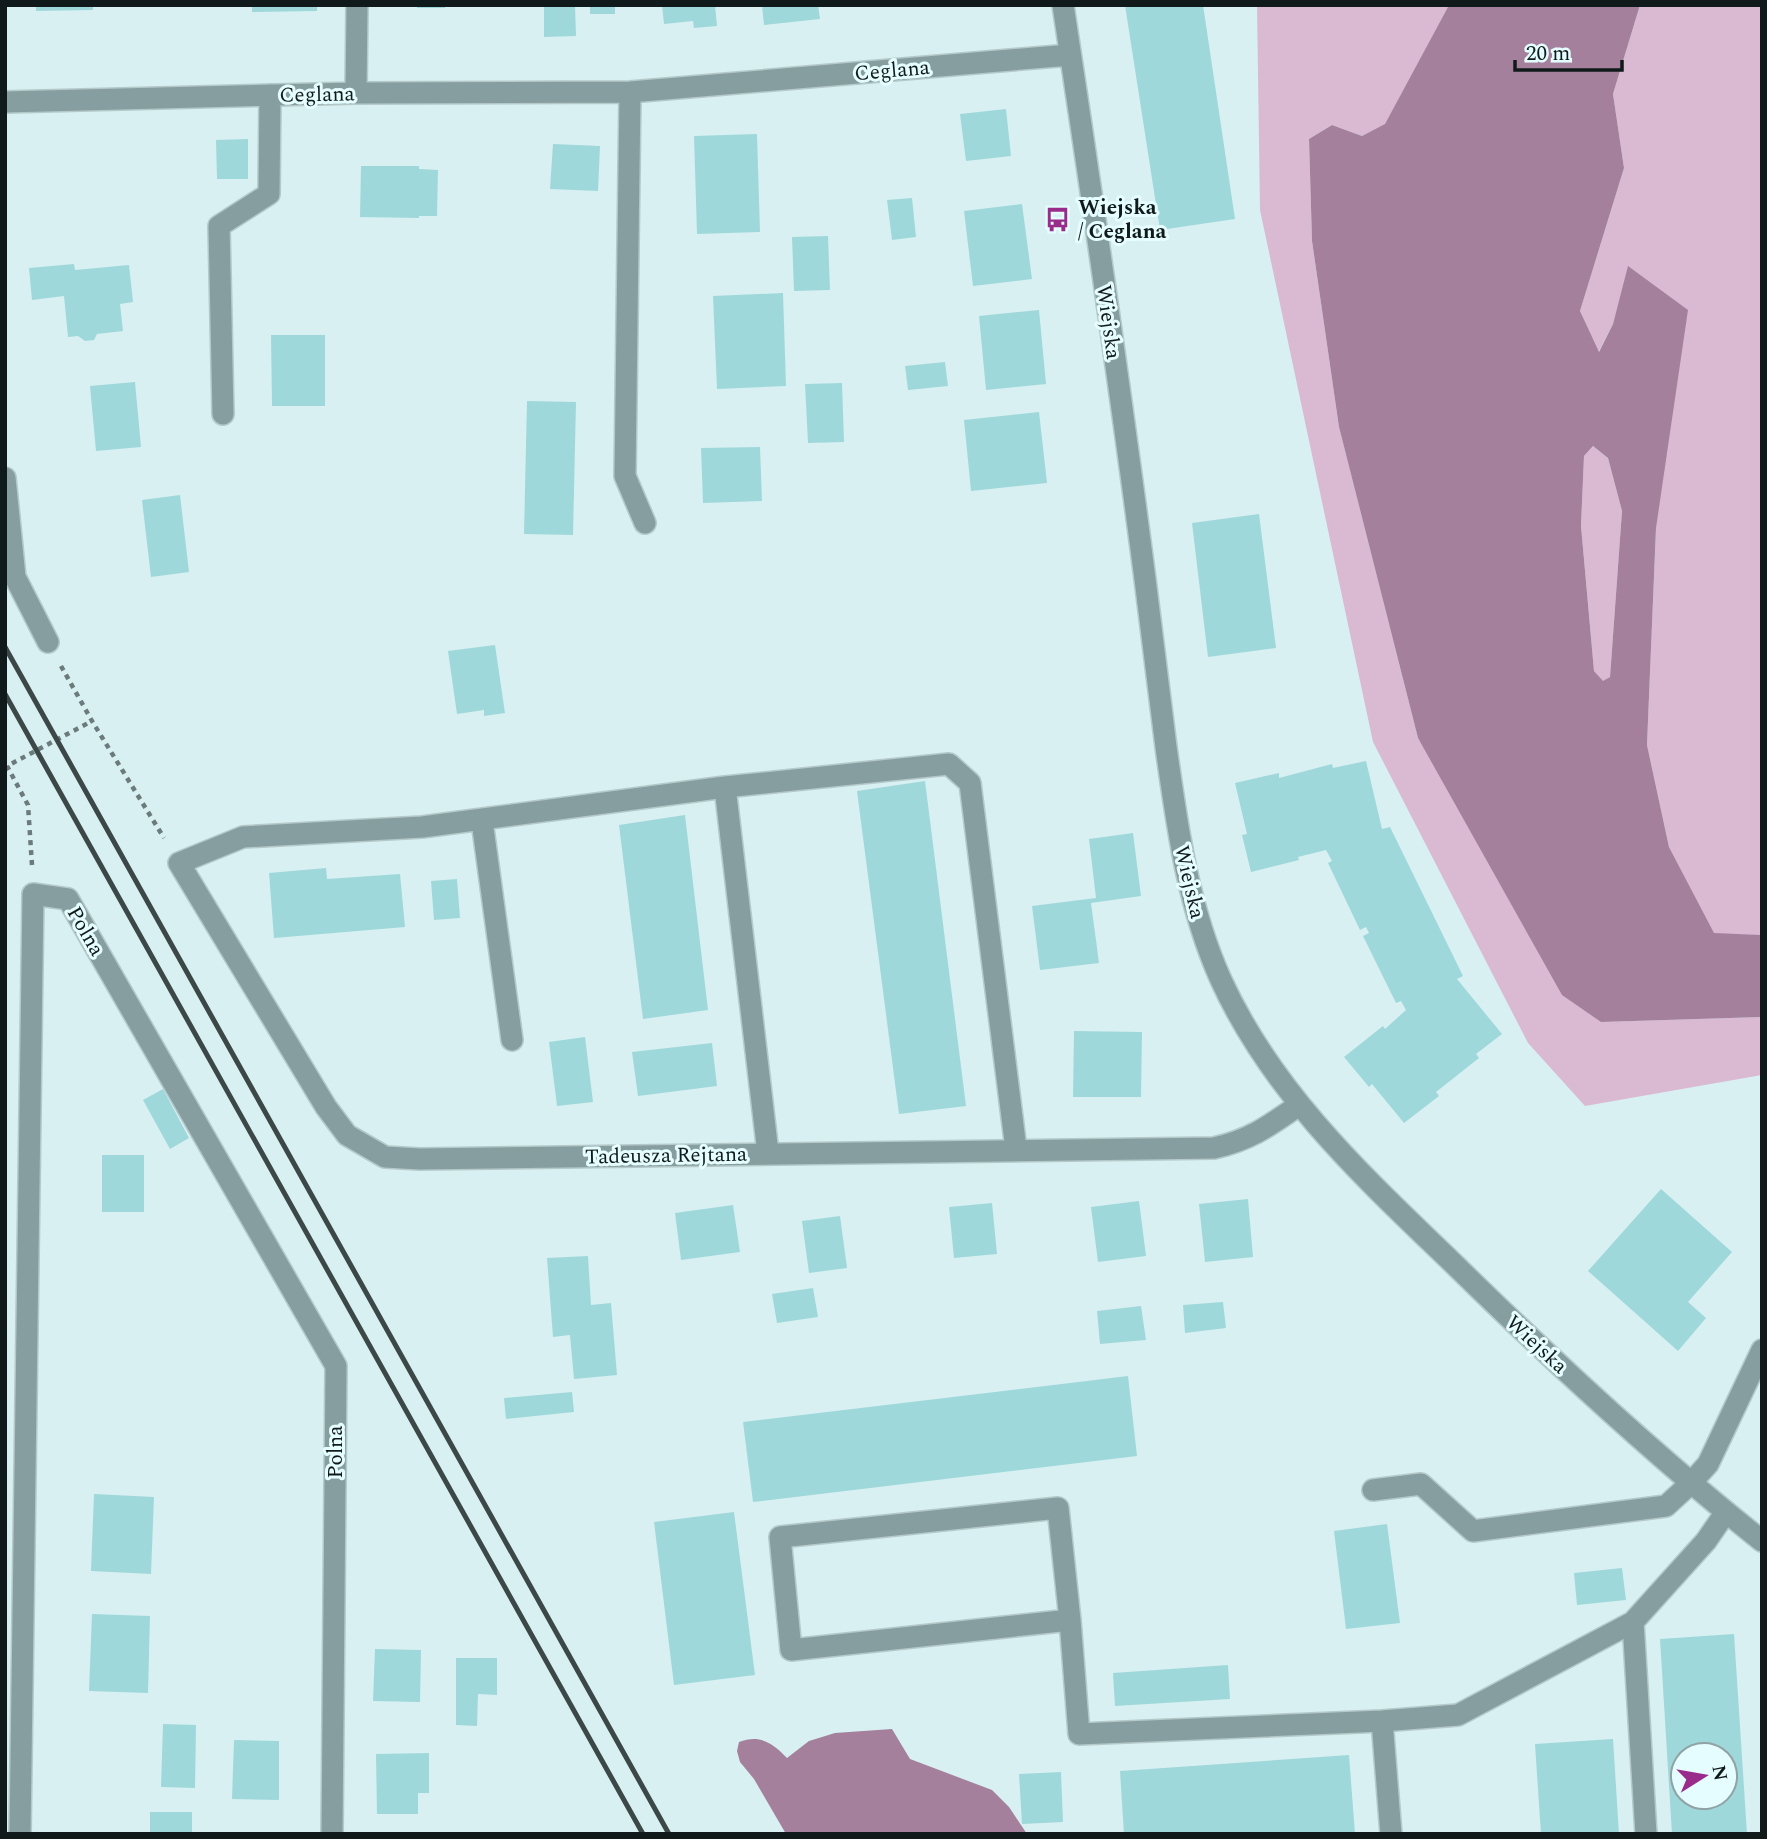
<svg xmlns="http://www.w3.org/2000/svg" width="1767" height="1839" viewBox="0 0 1767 1839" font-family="Spectral,serif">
	<rect width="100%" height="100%" fill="#d8f0f1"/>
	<path fill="#dabad3" d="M1257,5H1449L1385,125L1362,136L1332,125L1309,139L1312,241L1339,427L1418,738L1601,1022L1762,1017V1075L1585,1106L1528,1043L1373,742L1260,210Z
		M1640,5H1762V935L1714,934L1669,847L1647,745L1656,528L1629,267L1613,324L1598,353L1580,311L1624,168L1613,94Z
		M1593,446L1608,458L1622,511L1610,677L1603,682L1594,671L1581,526L1584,456Z"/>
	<path fill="#a4809c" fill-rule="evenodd" d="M1449,5H1640L1613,94L1624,168L1580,311L1599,352L1613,324L1628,266L1688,310L1656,528L1647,745L1669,847L1714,933L1762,935V1017L1601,1022L1562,995L1418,738L1339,427L1312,241L1309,139L1332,125L1362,136L1385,124ZM1593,446L1608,458L1622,511L1610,677L1603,681L1594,671L1581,526L1584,456Z
		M892,1729L910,1759L992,1790L1009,1807L1027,1834H786L754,1779L740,1762L737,1751L739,1742C760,1734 773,1743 787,1758L809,1741L835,1733Z"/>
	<path fill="#9fd8db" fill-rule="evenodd" d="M36,5H93V10L36,11Z
		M252,5H317V11L252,12Z
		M417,5H445V8H417Z
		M544,5H575L576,36L544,37Z
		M590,5H615V14H590Z
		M662,5H715L717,26L694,28L693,21L664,24Z
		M762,5H818L820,19L764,25Z
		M1125,5H1203L1235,219L1160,230Z
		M1006,109L1011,156L966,161L960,114Z
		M757,134L760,232L697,234L694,136Z
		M248,139V179H217L216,140Z
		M553,144L600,146L598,191L550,189Z
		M361,166H419V169L438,170L437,216H419V218L360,217Z
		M912,198L916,237L892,240L887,200Z
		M1022,204L1032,279L973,286L964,211Z
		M828,236L830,290L794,291L792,237Z
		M74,264L75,270L129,265L133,302L120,304L123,331L97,334L94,340L85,341L78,336L68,337L64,296L32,300L29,268Z
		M783,293L786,386L717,389L713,296Z
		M1039,310L1046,384L986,390L979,316Z
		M271,335H325V406H272Z
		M945,362L948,386L908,390L905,366Z
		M135,382L141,447L96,451L90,386Z
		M842,383L844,442L808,443L805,384Z
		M527,401L576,402L573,535L524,534Z
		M1039,412L1047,483L971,491L964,420Z
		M760,447L762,501L703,503L701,448Z
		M180,495L189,572L151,577L142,500Z
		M1259,514L1276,648L1208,657L1192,523Z
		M495,645L505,713L484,716V710L457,714L448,651Z
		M1366,761L1382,829L1390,827L1463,976L1457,979L1502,1034L1476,1054L1479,1058L1436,1092L1439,1096L1404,1123L1372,1084L1369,1087L1344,1057L1383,1026L1385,1029L1406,1010L1401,1001L1396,1003L1363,936L1369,933L1366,927L1360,930L1328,863L1332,861L1326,850L1298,857L1299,860L1251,872L1242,835L1247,834L1235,783L1279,773V778L1332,764L1333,768Z
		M925,781L966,1106L899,1114L857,791Z
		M685,815L708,1010L643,1019L619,825Z
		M1133,833L1141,896L1091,903L1099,963L1040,970L1032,906L1096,898L1089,839Z
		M326,868L327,879L400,874L405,927L274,938L269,873Z
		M457,879L460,918L434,920L431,881Z
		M1074,1031L1142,1032L1141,1097H1073Z
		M585,1037L593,1102L557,1106L549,1042Z
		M712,1043L717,1086L638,1096L632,1052Z
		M163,1089L189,1138L170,1149L143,1100Z
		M102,1155H144V1212H102Z
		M1661,1189L1732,1252L1688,1302L1706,1318L1678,1351L1588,1271Z
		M1248,1199L1253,1257L1205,1262L1199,1204Z
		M1139,1201L1146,1256L1098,1262L1091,1207Z
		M992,1203L997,1254L954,1258L949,1207Z
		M733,1205L740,1252L681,1260L675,1213Z
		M840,1216L847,1268L809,1273L802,1221Z
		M588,1256L591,1305L611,1303L617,1375L574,1379L570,1335L553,1337L547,1258Z
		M813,1288L818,1317L777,1323L772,1294Z
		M1223,1302L1226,1328L1185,1333L1183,1305Z
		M1141,1306L1146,1340L1100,1344L1097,1311Z
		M1128,1376L1137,1456L753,1502L743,1422Z
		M572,1392L574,1412L506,1419L504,1398Z
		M94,1494L154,1497L151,1574L91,1571Z
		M734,1512L755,1675L674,1685L654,1522Z
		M1387,1524L1400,1623L1346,1629L1334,1531Z
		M1622,1568L1626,1600L1577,1605L1574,1573Z
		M92,1614L150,1616L148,1693L89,1691Z
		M1734,1634L1747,1834H1672L1660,1639ZM1683,1755H1725V1797H1683Z
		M375,1649L421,1650L420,1702L373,1701Z
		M456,1658H497V1695L478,1694L477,1726L456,1725Z
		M1228,1665L1230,1699L1115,1706L1113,1673Z
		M163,1724L196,1725L195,1788L161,1787Z
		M1613,1739L1619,1834H1541L1535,1744Z
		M234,1740L279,1741V1800L232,1799Z
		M429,1753V1793H418V1814H377L376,1754Z
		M1349,1755L1355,1834H1124L1120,1771Z
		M1061,1772L1063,1822L1022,1824L1019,1774Z
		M150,1812H192V1834H150Z"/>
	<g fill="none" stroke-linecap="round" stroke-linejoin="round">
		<defs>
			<path id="minor" d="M1063,5C1092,196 1120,387 1145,579C1152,635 1159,691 1166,747C1177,826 1188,907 1221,980C1274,1096 1367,1180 1457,1267C1555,1363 1655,1456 1762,1541
				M630,92L625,476L645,523
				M356,93L357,5
				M5,102L356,93L630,92L1070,55
				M223,414L219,226L269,194L270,95
				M5,478L15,577L48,642
				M725,787L768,1153
				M482,821L512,1040
				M1016,1149L970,783L949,764L725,787L422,827L243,837L179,863L326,1107L347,1135L385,1157L420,1159L1214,1148C1250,1140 1269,1126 1299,1105
				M1373,1490L1421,1484L1473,1531L1666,1506L1690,1484L1708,1464L1762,1350
				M1070,1620L1058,1508L780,1537L791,1650L1070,1620L1079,1734L1382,1721L1458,1715L1633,1622L1706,1541L1726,1512
				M1633,1622L1646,1834
				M1382,1721L1391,1834
				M20,1834L33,894L68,899L336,1366L332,1834"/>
		</defs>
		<use href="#minor" stroke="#b4c9ca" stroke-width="24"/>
		<path stroke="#6b7b7c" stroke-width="4.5" stroke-dasharray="5 5" stroke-linecap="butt" d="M61,666L92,721L164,838
			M32,865L28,805L7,766L92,721"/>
		<use href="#minor" stroke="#879ea0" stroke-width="21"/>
		<path stroke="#3c4848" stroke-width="5" d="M5,647L669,1834
			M5,694L643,1834"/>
	</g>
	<defs>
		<symbol id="bus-bare" viewBox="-9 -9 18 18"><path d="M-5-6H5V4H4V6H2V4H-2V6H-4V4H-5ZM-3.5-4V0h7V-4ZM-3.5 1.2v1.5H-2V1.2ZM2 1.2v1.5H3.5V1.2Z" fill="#992b8b" stroke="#e5fdfe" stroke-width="2.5" paint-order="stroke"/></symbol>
	</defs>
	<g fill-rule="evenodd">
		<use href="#bus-bare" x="1040" y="202" width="35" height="35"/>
	</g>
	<g text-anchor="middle" stroke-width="6" stroke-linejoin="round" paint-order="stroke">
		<g font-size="21" fill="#111a1a" stroke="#e5fdfe">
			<text transform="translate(892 70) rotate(-5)" y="7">Ceglana</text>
			<text transform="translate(317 94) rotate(-1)" y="7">Ceglana</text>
			<text transform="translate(1109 322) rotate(82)" y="7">Wiejska</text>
			<text transform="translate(1190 882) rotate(77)" y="7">Wiejska</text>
			<text transform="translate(86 931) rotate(60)" y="7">Polna</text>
			<text transform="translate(666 1155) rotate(-1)" y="7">Tadeusza Rejtana</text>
			<text transform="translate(1537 1344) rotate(43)" y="7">Wiejska</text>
			<text transform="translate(335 1452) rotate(-90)" y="7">Polna</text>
		</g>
		<g font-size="21" font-weight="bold" fill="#111a1a" stroke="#e5fdfe" text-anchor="start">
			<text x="1078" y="214">Wiejska<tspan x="1078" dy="24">/ Ceglana</tspan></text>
		</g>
	</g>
	<rect width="1767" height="1839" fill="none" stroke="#111a1a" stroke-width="14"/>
	<g transform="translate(1704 1776) rotate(79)"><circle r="33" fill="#e5fdfe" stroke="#90a2a3" stroke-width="2"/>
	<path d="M0-5L12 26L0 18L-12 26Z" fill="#992b8b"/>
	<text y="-10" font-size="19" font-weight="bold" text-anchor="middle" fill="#111a1a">N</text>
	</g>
	<path d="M1515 60v10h107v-10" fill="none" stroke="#111a1a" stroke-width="3.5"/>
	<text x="1526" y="60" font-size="21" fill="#111a1a" stroke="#e5fdfe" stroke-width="5" paint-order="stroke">20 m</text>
</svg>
